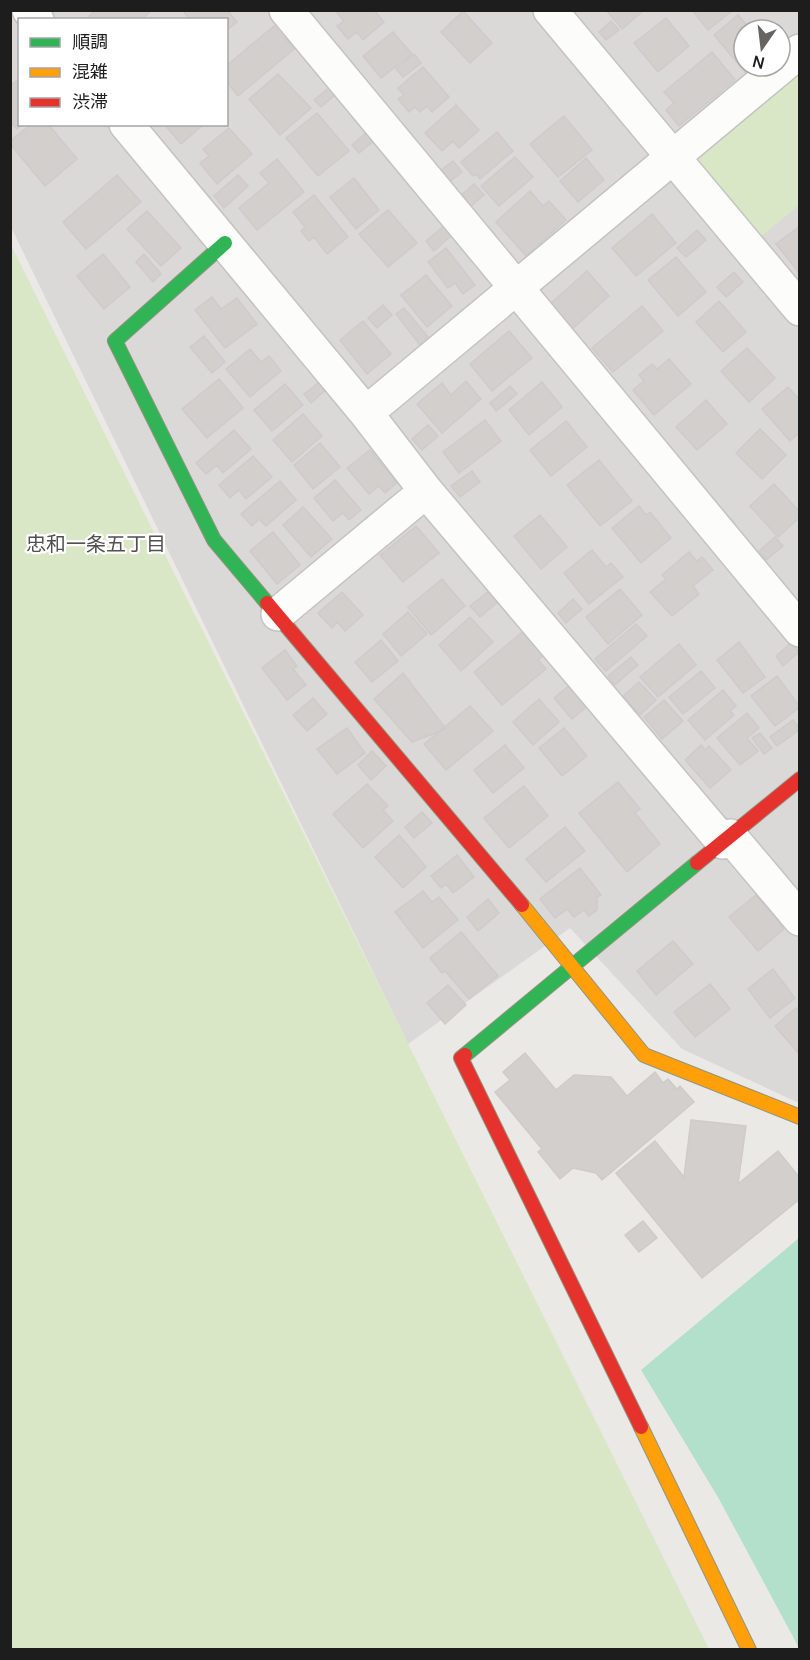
<svg xmlns="http://www.w3.org/2000/svg" width="810" height="1660" viewBox="0 0 810 1660" font-family="Manrope,'Noto Sans JP',sans-serif">
	<rect width="100%" height="100%" fill="#ebe9e6"/>
	<path fill="#dad9d7" fill-rule="evenodd" d="M11,11H799V1103L682,1049L570,928L408,1044L11,227ZM20,20H226V124H20ZM744,30H780V66H744Z"/>
	<path fill="#d9e7c6" d="M799,51V205L748,247L671,156Z
		M10,243L709,1649H11Z"/>
	<path fill="#b3e0cb" d="M799,1238V1648L719,1499L641,1370Z"/>
	<path fill="#d2cfcd" stroke="#cecbc8" stroke-width="1.5" d="M96,10H152L141,20H85Z
		M227,10L237,22L226,31V20H190L183,11Z
		M340,10H374L384,22L363,40L357,32L348,39L337,26L344,21L337,13Z
		M606,10H644L622,29Z
		M692,10H733L708,30Z
		M463,11L492,43L470,63L441,32Z
		M738,15L751,30H744V66H762L749,77L714,35Z
		M666,18L689,46L658,72L634,43Z
		M611,21L619,30L606,40L599,32Z
		M274,26L294,49L238,96L226,81V66Z
		M393,32L412,54L381,78L363,56Z
		M712,52L735,80L679,126L666,110L674,103L664,92Z
		M414,54L421,63L403,77L396,69Z
		M423,67L449,97L432,112L427,106L420,112L415,107L409,112L398,99L404,95L398,88Z
		M278,74L311,108L280,135L249,99Z
		M20,78V124H22L17,129L10,122V86Z
		M329,88L335,95L321,107L314,100Z
		M456,105L479,130L459,148L453,141L442,151L425,133Z
		M317,113L349,151L318,176L286,138Z
		M564,116L592,150L558,177L530,144Z
		M31,124H48L77,159L45,186L10,144V141Z
		M164,124H204L181,144Z
		M229,128L252,154L217,184L200,163L209,156L203,149Z
		M367,132L374,141L359,153L352,145Z
		M497,132L513,151L480,179L476,174L473,176L461,162Z
		M515,157L533,177L499,206L481,186Z
		M586,158L604,180L578,202L560,181Z
		M277,159L304,192L257,230L239,208L269,183L260,173Z
		M453,161L462,172L448,183L439,172Z
		M117,175L141,202L86,249L63,222Z
		M238,175L248,186L224,208L214,196Z
		M354,178L379,210L356,229L330,197Z
		M474,184L484,195L468,209L458,198Z
		M530,191L543,206L549,201L566,220L526,256L496,222Z
		M314,195L348,237L327,254L314,237L309,241L301,231L305,227L293,212Z
		M388,210L417,243L388,267L359,234Z
		M147,211L181,248L161,266L127,229Z
		M652,214L676,243L636,276L612,248Z
		M445,225L453,234L434,251L426,241Z
		M800,226V274L776,244Z
		M697,230L706,240L686,257L677,248Z
		M446,248L475,285L463,294L455,283L448,288L428,262Z
		M103,254L130,287L104,309L77,276Z
		M144,254L161,274L153,282L136,262Z
		M676,257L706,292L678,316L648,280Z
		M587,271L609,296L570,331L548,306Z
		M734,272L743,282L726,297L717,287Z
		M426,275L452,306L427,327L401,295Z
		M212,297L221,309L237,298L257,324L225,348L195,310Z
		M719,301L746,332L723,352L696,322Z
		M383,305L392,315L377,328L368,318Z
		M642,306L663,331L613,372L592,348Z
		M404,308L429,338L420,345L396,314Z
		M363,321L391,354L367,374L340,340Z
		M509,331L532,358L492,391L470,364Z
		M204,336L225,362L212,373L190,347Z
		M747,348L775,378L749,402L721,371Z
		M250,349L261,362L269,356L281,371L250,397L226,369Z
		M669,359L691,384L654,415L633,390L644,381L639,375L652,364L657,369Z
		M219,379L243,408L207,438L182,409Z
		M321,381L327,389L311,403L304,394Z
		M466,381L481,399L442,433L417,404L442,383L451,395Z
		M542,382L562,407L529,435L509,410Z
		M285,384L303,405L272,431L254,410Z
		M510,386L517,394L496,411L490,403Z
		M788,387L800,400V432L790,441L762,409Z
		M706,400L727,424L697,450L676,427Z
		M303,414L322,436L292,462L273,440Z
		M485,420L501,441L459,473L443,452Z
		M566,421L587,447L551,476L530,450Z
		M428,425L438,436L422,450L412,439Z
		M760,429L786,455L762,479L736,453Z
		M234,430L251,449L223,473L217,465L206,474L196,463Z
		M320,443L340,467L313,489L294,465Z
		M370,450L397,483L385,493L379,486L369,494L347,468Z
		M253,456L272,477L246,499L239,490L230,498L219,485Z
		M599,460L632,501L600,526L567,485Z
		M472,471L480,482L460,497L451,486Z
		M335,480L361,510L349,520L343,513L333,521L314,498Z
		M280,481L296,500L266,526L259,519L252,526L241,514Z
		M774,484L800,512V517L778,537L750,506Z
		M639,506L646,515L650,512L671,538L641,563L612,528Z
		M303,507L332,539L311,557L283,525Z
		M540,515L567,547L541,569L514,536Z
		M416,526L439,553L403,582L380,555Z
		M273,532L300,565L277,584L250,551Z
		M775,537L783,546L766,560L759,551Z
		M592,550L606,567L611,563L623,577L589,604L564,573Z
		M689,552L697,561L702,557L713,570L693,586L699,594L672,616L650,592L666,579L662,575Z
		M442,579L465,606L431,635L408,607Z
		M620,589L642,615L608,644L586,617Z
		M489,591L498,602L480,617L470,606Z
		M342,592L363,615L345,631L337,622L332,628L318,613Z
		M573,599L582,609L566,623L558,613Z
		M408,612L427,634L401,656L383,634Z
		M470,617L493,642L461,671L439,645Z
		M636,624L647,636L606,671L595,659Z
		M525,630L545,654L538,660L546,669L502,705L474,672Z
		M381,640L398,661L372,682L355,662Z
		M739,642L765,677L743,693L717,660Z
		M791,643L799,652L783,666L776,656Z
		M679,644L696,665L658,697L640,677Z
		M285,650L297,666L293,669L306,685L287,700L262,668Z
		M631,657L638,665L615,685L608,676Z
		M701,671L715,688L683,714L669,697Z
		M403,673L446,729L412,742L374,699Z
		M777,676L800,707L775,726L751,696Z
		M639,682L656,700L640,715L623,696Z
		M572,683L590,704L572,719L554,698Z
		M723,690L736,706L730,711L734,715L705,740L688,720Z
		M313,698L327,714L307,731L293,715Z
		M539,699L559,722L533,745L513,722Z
		M664,700L683,721L662,739L644,717Z
		M470,706L493,731L446,770L424,744Z
		M747,713L759,728L747,738L758,751L740,765L717,738Z
		M793,720L800,729L777,746L770,737Z
		M347,728L365,753L337,774L317,749Z
		M564,728L587,756L562,776L539,748Z
		M760,733L772,748L764,754L752,738Z
		M505,745L524,768L493,793L474,770Z
		M701,745L705,750L709,746L731,770L710,788L685,760Z
		M372,751L386,766L371,780L358,765Z
		M618,782L640,809L635,813L660,844L627,872L579,813Z
		M367,784L388,806L383,810L393,821L363,848L333,814Z
		M524,786L548,816L509,848L484,818Z
		M422,812L432,823L414,838L405,827Z
		M565,827L585,851L546,882L526,859Z
		M399,835L426,867L403,888L375,857Z
		M457,855L474,877L453,893L446,884L441,888L431,876Z
		M580,868L601,895L597,897V910L589,916L584,910L574,917L567,909L555,918L540,899Z
		M423,891L432,902L439,897L458,920L423,948L395,912Z
		M756,895L784,929L758,951L729,917Z
		M488,899L499,913L478,931L467,917Z
		M461,932L498,976L469,999L445,971L442,973L430,958Z
		M673,941L693,964L656,995L637,971Z
		M773,969L795,998L770,1018L748,989Z
		M710,984L730,1009L695,1037L674,1012Z
		M448,985L466,1005L445,1024L427,1003Z
		M796,1008L800,1012V1055L775,1026Z
		M525,1053L556,1090L574,1075L611,1077L627,1096L655,1072L663,1083L668,1079L677,1089L680,1086L694,1102L602,1180L596,1173L573,1168L560,1179L538,1152L542,1149L495,1092L510,1080L503,1072Z
		M691,1120L746,1126L738,1184L778,1151L800,1178V1199L702,1278L616,1173L655,1141L684,1177Z
		M643,1221L657,1238L639,1252L625,1235Z"/>
	<g fill="none" stroke-linecap="round" stroke-linejoin="round">
		<defs>
			<path id="street" d="M29,10L37,20
				M286,10L800,630
				M550,10L800,309
				M126,124L366,413L426,491L723,842
				M366,413L800,51
				M278,614L426,491
				M730,836L800,919"/>
			<path id="fast" d="M225,243L115,341L214,540L267,603
				M465,1055L697,863"/>
			<path id="slow" d="M522,905L644,1055L800,1117
				M641,1427L749,1650"/>
			<path id="jam" d="M267,603L522,905
				M697,863L800,779
				M465,1055L461,1058L641,1427"/>
		</defs>
		<use href="#street" stroke="#c4c3c2" stroke-width="36"/>
		<use href="#fast" stroke="#93947f" stroke-width="16"/>
		<use href="#slow" stroke="#93947f" stroke-width="16"/>
		<use href="#jam" stroke="#93947f" stroke-width="16"/>
		<use href="#street" stroke="#fcfcfb" stroke-width="33"/>
		<use href="#fast" stroke="#30b455" stroke-width="14"/>
		<use href="#slow" stroke="#ff9f0a" stroke-width="14"/>
		<use href="#jam" stroke="#e5322d" stroke-width="14"/>
	</g>
	<g text-anchor="middle" stroke-width="4.5" stroke-linejoin="round" paint-order="stroke">
		<g font-size="20" fill="#505050" stroke="#fff">
			<text x="96" y="551">忠和一条五丁目</text>
		</g>
	</g>
	<rect width="810" height="1660" fill="none" stroke="#1d1d1d" stroke-width="24"/>
	<rect x="18" y="18" width="210" height="108" fill="#ffffff" stroke="#a5a5a5" stroke-width="1.5"/>
	<rect x="30" y="38" width="30" height="9" fill="#30b455" stroke="#a5a5a5" stroke-width="1.5"/>
	<text x="72" y="48" font-size="18" fill="#1d1d1d">順調</text>
	<rect x="30" y="68" width="30" height="9" fill="#ff9f0a" stroke="#a5a5a5" stroke-width="1.5"/>
	<text x="72" y="78" font-size="18" fill="#1d1d1d">混雑</text>
	<rect x="30" y="98" width="30" height="9" fill="#e5322d" stroke="#a5a5a5" stroke-width="1.5"/>
	<text x="72" y="108" font-size="18" fill="#1d1d1d">渋滞</text>
	<g transform="translate(762 48) rotate(194)"><circle r="28" fill="#ffffff" stroke="#a5a5a5" stroke-width="1.5"/>
	<path d="M0-4.5L10 22L0 15L-10 22Z" fill="#656463"/>
	<text y="-9" font-size="16" font-weight="bold" text-anchor="middle" fill="#1d1d1d">N</text>
	</g>
</svg>
